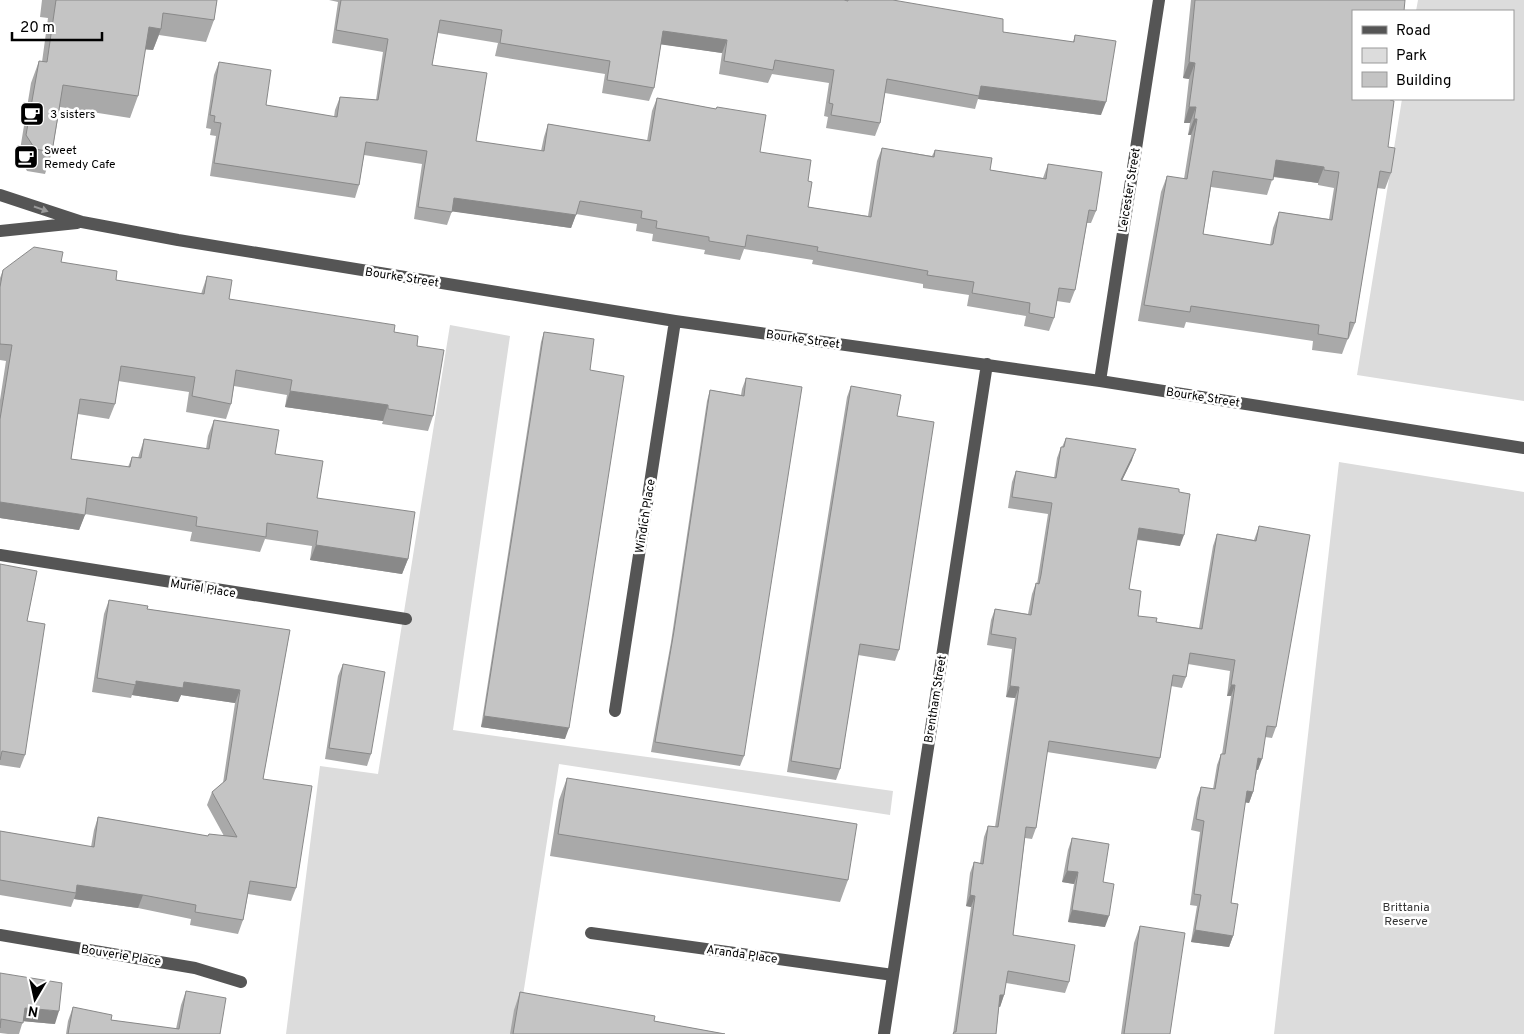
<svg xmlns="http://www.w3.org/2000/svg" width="1524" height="1034" viewBox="0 0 1524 1034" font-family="Overpass,sans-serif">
	<rect width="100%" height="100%" fill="#fff"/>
	<path fill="#dcdcdc" d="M1418,0H1524V401L1357,375L1402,99H1513V11H1416Z
		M450,325L510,336L453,730L893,791L890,815L559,764L517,1034H286L320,766L378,774Z
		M1339,462L1524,492V1034H1274Z"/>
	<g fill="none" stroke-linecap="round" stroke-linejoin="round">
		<path stroke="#555" stroke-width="12" d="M0,195L82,222L178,240L675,321L1100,381L1524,448
			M0,231L77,223
			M1100,381L1159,0
			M0,555L406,619
			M615,711L675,321
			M591,933L893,975
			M0,935L195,968L241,982
			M884,1034L987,364"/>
	</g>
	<path fill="#a9a9a9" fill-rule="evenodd" d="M42,0H217L214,20L206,42L159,35L153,50L145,49L138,96L130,118L60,107L52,152L45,174L27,171L19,156L31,83L39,61L42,62L48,18L40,17Z
		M329,0H893L1003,32L1073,42L1075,35L1101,115L978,99L975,109L885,93L880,123L875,136L826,128L828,117L824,116L829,83L772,74L768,83L719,74L722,53L661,44L654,88L649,101L602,93L605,74L495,56L498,43L438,33L432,65L476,141L541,151L544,137L548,124L647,141L652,111L657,98L716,109L717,107L760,152L808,181V207L868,216L877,161L882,148L932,156L935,150L990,170L1043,178L1048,164L1096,211L1091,223H1087L1075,290L1070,303L1057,301L1054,318L1049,331L1024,326L1026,316L967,306L969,295L923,288V284L812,264L813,260L744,249L740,260L704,254L705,250L652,241L653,234L636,231L637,224L576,214L571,228L452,211L447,225L414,219L422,164L364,155L359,185L355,198L210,176L216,136L210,135L211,129L206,128L214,75L219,62L266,105L334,117L335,110L340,97L376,100L383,52L332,43L338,2Z
		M1191,0H1405L1353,11L1388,147L1391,173L1385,189L1377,188L1355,323L1349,338H1348L1342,354L1312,350L1313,341L1186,322L1184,328L1138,321L1161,192L1167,176L1184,179L1191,135H1188L1190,123H1184L1189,79L1183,78ZM1273,177L1318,183V185L1334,188L1329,219L1279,212L1273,228L1270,245L1203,234L1211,187L1267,195Z
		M61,262L116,280L201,294L207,276L229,299L394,332L417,346L433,416L428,431L382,424L383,421L285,407L287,395L234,386L231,404L226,419L186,412L189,392L118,381L115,404L109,419L78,414L71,459L128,467L132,457L138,458L144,439L206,449L208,436L214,420L275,454L317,498L408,559L402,574L310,560L312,546L265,539L260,552L190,541L192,532L85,514L79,530L0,518V400L6,361L0,360V278L3,270Z
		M544,332L590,370L565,739L481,727L541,342Z
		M746,378L744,756L740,766L651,752L671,642L707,401L710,390L741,395L742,389Z
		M851,386L897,416L899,650L895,661L858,655L840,769L836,780L787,772L847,397Z
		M1066,438L1132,460L1122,480L1179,492L1180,546L1137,540L1129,589L1138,616L1156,622L1199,628L1213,546L1217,534L1254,540L1259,526L1276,727L1272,738L1265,737L1258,770H1257L1253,792L1249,803L1245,802L1231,903L1233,936L1229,947L1191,942L1197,906L1190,905L1200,832L1191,830L1197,798L1201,787L1213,789L1217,765L1221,754H1222L1231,696H1227L1230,671L1188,664L1186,677L1182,688L1171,686L1160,758L1156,769L1047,752L1036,828L1032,839L1025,838L1013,935L1069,982L1065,993L1006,983L1004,995L1000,1007L999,1006L996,1034H953L971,907L966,906L970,873L974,862L980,863L984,837L988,826L995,827L1015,698L1006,697L1012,649L987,645L991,620L995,609L1028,614L1032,594L1036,583L1037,584L1048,514L1008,508L1012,482L1016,471L1054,478L1057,458L1061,447H1062Z
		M0,564L27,621L25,755L20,768L0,765Z
		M109,600L147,609L290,630L263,779L296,888L291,901L248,894L243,920L238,934L190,925L191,919L138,908L74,899L71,907L0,895V831L91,847L94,830L98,817L208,836L209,834L224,836L207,805L212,792L223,783L235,703L181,695L178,702L132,695L131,698L92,692L104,614Z
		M343,664L371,754L367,766L325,759L338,676Z
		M567,778L848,880L840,902L550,856L559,800Z
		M1072,838L1103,882L1105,927L1068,922L1074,884L1062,882L1068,850Z
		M1140,926L1170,1034H1121L1134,943Z
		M0,973L55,1024L23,1021L19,1034H8L0,1033Z
		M186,991L220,1034H66L68,1021L73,1007L111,1020L176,1029L181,1005Z
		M520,992L654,1021L725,1034H510L514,1010Z"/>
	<path fill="#898989" d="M149,27L161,29L153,50L141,49Z
		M663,31L727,40L722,53L658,44Z
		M1189,62L1195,63L1189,79L1183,78Z
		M981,86L1106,102L1101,115L978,99Z
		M1189,107H1196L1190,123H1184Z
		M1194,119H1197L1191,135H1188Z
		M1276,160L1324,167L1318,183L1270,176Z
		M454,198L576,215L571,228L449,211Z
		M290,391L388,405L383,421L285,407Z
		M1136,449L1132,460L1117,491L1121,480Z
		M0,502L85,515L79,530L0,518Z
		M1139,528L1184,535L1180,546L1135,539Z
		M316,545L408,559L402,574L310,560Z
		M136,681L184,682L240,690L235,703L181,695L178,702L132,695Z
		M1231,685H1235L1231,696H1227Z
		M1010,686L1019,687L1015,698L1006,697Z
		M484,716L569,728L565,739L481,727Z
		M1258,758L1262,759L1258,770L1254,769Z
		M1247,791L1253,792L1249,803L1243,802Z
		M1067,871L1078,872L1074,884L1062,882Z
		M77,885L143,895L138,908L74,899L76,893Z
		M970,895L975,896L971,907L966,906Z
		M1072,910L1109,916L1105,927L1068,922Z
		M1195,930L1233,936L1229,947L1191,942Z
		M1000,995H1004L1000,1007L996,1006Z
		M25,1008L59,1011L55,1024L21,1021Z"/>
	<path fill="#c4c4c4" stroke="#898989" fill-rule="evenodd" d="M56,0H217L214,20L163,13L161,29L149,27L138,96L63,85L52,152L35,149L26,135L39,61L47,62Z
		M341,0H844L848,1V0H893L1003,19V32L1074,42L1075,35L1116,41L1106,102L981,86L979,96L887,79L880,123L831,115L833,104L829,103L834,70L775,60L773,70L724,61L727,40L663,31L654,88L607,80L610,61L500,43L502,30L440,20L432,65L487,73L476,141L544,151L548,124L650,141L657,98L716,109L717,107L766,115L760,152L811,160L808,181L812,182L808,207L871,217L882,148L934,157L935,150L992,158L990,170L1046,179L1048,164L1102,172L1096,211L1089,210L1075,290L1059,288L1054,318L1029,313L1030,303L972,293L974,282L927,275L928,271L817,251L818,247L747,235L745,247L709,241V237L656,228L657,221L641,218L642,211L580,201L576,215L454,198L452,212L418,207L427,151L366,142L359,185L214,163L221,123L214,122L215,116L210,115L219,62L271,70L266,105L337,117L340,97L378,100L388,39L336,30Z
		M1195,0H1405L1404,11H1353V99H1391L1390,100L1394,101L1388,147L1395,148L1391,173L1380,171L1355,323L1350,322L1348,339L1318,334L1319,325L1191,306L1190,312L1144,305L1167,176L1187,179L1197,119H1194L1196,107H1189L1195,63L1189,62ZM1276,160L1324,167V170L1339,172L1332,220L1279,212L1273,244L1271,245L1203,234L1213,171L1273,180Z
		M34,247L63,252L61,262L117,271L116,280L204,294L207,276L232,280L229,299L395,325L394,332L418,336L417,346L444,350L433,416L388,409V405L290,391L292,380L236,370L231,404L192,396L195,377L121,366L115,404L80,399L71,459L130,467L132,457L141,458L144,439L209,449L214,420L279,430L275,454L323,461L317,498L415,512L408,559L316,545L318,531L267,523L266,537L196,526L197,517L87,498L85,515L0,502V419L12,345L0,344V287L3,270Z
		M544,332L594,339L590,370L624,376L569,728L484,716Z
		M746,378L802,387L744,756L655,742L674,631L710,390L744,396Z
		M851,386L901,395L897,416L934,422L899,650L860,644L840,769L791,761Z
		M1066,438L1136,449L1121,480L1179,489V492L1190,494L1184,535L1139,528L1129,589L1141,591L1138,616L1157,618L1156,622L1202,629L1217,534L1256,541L1259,526L1310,535L1276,727L1267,726L1262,759L1258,758L1253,792L1247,791L1231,903L1238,904L1233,936L1195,930L1201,895L1194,894L1204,821L1196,819L1201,787L1215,789L1221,754H1225L1235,685H1231L1235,660L1190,653L1186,677L1173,675L1160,758L1049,741L1036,828L1026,827L1013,935L1075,945L1069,982L1008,971L1004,995H1000L996,1034H953L954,1032H956L975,896L970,895L974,862L983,864L988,826L998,827L1019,687L1010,686L1016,638L991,634L995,609L1031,615L1036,583L1039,584L1041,575L1052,503L1012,497L1016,471L1056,478L1061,447H1064Z
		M0,564L37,571L27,621L45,624L25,755L2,751L0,760Z
		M109,600L148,606L147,609L290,630L263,779L312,786L296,888L250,881L243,920L195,912L196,905L143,895L77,885L76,893L0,880V831L94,847L98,817L208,836L209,834L237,837L212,792L226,780L240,690L184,682L183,688L136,681V685L97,678Z
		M343,664L385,672L371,754L329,748Z
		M567,778L857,824L848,880L558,834Z
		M1072,838L1109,844L1103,882L1114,884L1109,916L1072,910L1078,872L1067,871Z
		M1140,926L1185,933L1170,1034H1124Z
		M0,973L62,983L59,1011L25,1008L23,1023L1,1019L0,1028Z
		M186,991L226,998L220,1034H68L73,1007L112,1015L111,1020L179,1029Z
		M520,992L655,1016L654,1021L725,1034H513Z"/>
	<defs><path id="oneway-solid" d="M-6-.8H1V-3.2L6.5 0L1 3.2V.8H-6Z" transform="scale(1.25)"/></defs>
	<use fill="#999" href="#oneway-solid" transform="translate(41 209) rotate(19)"/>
	<defs>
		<symbol id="cafe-square" viewBox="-11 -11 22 22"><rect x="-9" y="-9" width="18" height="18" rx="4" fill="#000" stroke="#fff"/><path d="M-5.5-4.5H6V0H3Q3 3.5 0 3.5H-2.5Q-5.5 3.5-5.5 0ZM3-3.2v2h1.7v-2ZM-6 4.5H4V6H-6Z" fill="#fff"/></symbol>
	</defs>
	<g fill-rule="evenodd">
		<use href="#cafe-square" x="18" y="100" width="28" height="28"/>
		<use href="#cafe-square" x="12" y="143" width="28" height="28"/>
	</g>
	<g text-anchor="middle" stroke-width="5" stroke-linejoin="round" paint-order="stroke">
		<g font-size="12" fill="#000" stroke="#fff" text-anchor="start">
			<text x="50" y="118">3 sisters</text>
			<text x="44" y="154">Sweet<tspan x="44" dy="14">Remedy Cafe</tspan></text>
		</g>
		<g font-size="12" fill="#000" stroke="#fff">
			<text transform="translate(1129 190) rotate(-81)" y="4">Leicester Street</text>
			<text transform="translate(402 277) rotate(9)" y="4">Bourke Street</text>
			<text transform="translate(803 339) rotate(8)" y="4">Bourke Street</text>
			<text transform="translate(1203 397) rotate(9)" y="4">Bourke Street</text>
			<text transform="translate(645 516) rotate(-81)" y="4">Windich Place</text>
			<text transform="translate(203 588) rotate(9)" y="4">Muriel Place</text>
			<text transform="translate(935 699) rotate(-81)" y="4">Brentham Street</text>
			<text transform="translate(742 954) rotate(8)" y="4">Aranda Place</text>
			<text transform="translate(121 955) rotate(9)" y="4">Bouverie Place</text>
		</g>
		<g font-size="12" fill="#333" stroke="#fff">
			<text x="1406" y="911">Brittania<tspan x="1406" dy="14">Reserve</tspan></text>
		</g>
	</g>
	<rect x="1352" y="10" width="162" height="90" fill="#ffffff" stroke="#999999"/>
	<rect x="1362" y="26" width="25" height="8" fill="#555555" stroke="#999999"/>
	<text x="1396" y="35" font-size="15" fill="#000000">Road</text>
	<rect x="1362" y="48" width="25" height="15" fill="#dcdcdc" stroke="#999999"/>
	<text x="1396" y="60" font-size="15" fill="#000000">Park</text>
	<rect x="1362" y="72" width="25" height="15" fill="#c4c4c4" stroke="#999999"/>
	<text x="1396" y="85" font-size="15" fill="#000000">Building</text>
	<g transform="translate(35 999) rotate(189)" stroke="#ffffff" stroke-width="4" paint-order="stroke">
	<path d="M0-4L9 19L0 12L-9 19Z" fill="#000000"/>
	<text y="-8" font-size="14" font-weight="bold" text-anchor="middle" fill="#000000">N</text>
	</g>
	<path d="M12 32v8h90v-8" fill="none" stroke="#000000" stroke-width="2.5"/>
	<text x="20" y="32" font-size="15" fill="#000000" stroke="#ffffff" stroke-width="4" paint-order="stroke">20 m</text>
</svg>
